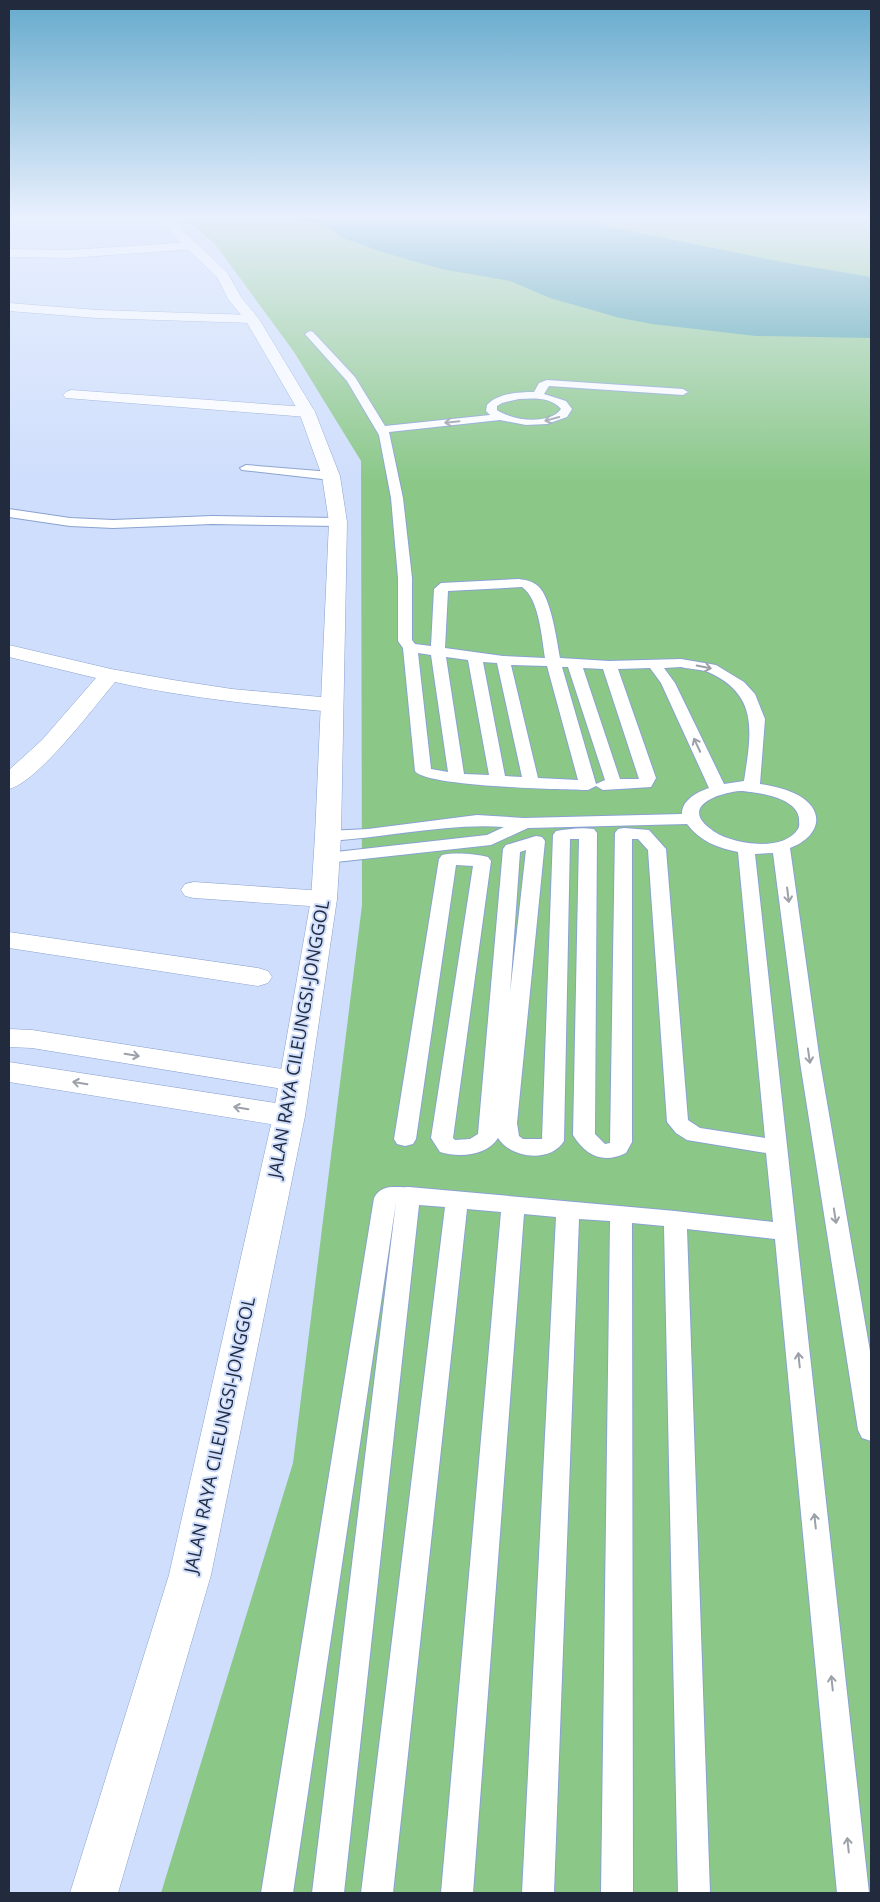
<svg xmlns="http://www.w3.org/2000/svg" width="880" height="1902" viewBox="0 0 880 1902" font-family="'Open Sans',sans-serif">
	<rect width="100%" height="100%" fill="#cfdefc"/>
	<path fill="#8bc888" d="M181,215H871V1893H161L293,1463L362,905L361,461L294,352L215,244Z"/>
	<path fill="#409aa2" d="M274,215H582L605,226L787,263L871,277V338L756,336L652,324L620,318L550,298L510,281L441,269L382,252L343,238L330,229L316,223Z"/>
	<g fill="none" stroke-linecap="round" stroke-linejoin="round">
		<defs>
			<path id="lane" d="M310,331L313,332L355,377L385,426L490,415L486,411L487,405C498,393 519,392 534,392L539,383L547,380L683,389L688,392L683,395L549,386L544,394L566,401L572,409L567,417L547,424L526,425L500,420L389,432L403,498L412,578V640L415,644L431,646L434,589L441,583L519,579C526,580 532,581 538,586C551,597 557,641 560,658L609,661L681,659L716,665L744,682L755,694L765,719L760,784C773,786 786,789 798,795C828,812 818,838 790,848L820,1062L871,1357V1441L862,1438L858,1430L800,1062L773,853L755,854L869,1893H837L775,1239L687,1229L710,1893H678L664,1226L632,1223L633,1893H601L610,1221L579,1219L554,1893H522L556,1217L524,1214L473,1893H441L501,1212L467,1209L393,1893H361L445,1207L419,1205L344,1893H312L396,1202L293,1893H261L374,1198C382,1183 395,1188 409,1187L675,1211L773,1222L766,1153L687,1140L676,1133L667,1122L648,850L638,839H632V1142L626,1153C603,1164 586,1156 573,1135L579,839H570L564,1141C551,1163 511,1159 498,1138C487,1156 459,1158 440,1152L431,1138L473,866L456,865L416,1139L413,1144L405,1146L397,1144L394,1139L439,859L442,855C455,852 475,854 488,857L491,861L453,1138L455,1140L470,1139L478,1134L503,849L506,845L536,836L542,837L545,841L517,1123L519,1136L523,1139H542L553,835L556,831C567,829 582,827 594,829L597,833L595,1134L605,1144L610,1143L615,833L618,829L624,828L649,830L666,849L688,1120L700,1128L765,1138L738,852C717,848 700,841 687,824L528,828L491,845L327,863L321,862L318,858L321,854L327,853L487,835L504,827C446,823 387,838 328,841L322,840L319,836L322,832L328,831L368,829L477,815L524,818L682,814C682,800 697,792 709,788L661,683L650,668L618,669L656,778L651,787L603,790L596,786L588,790C562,789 426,787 415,771L403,648L398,641V578L391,498L379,435L347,381L305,334ZM519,399C534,398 551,397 561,409C549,426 511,420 497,410V406L502,403ZM522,587C539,598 542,639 545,658L503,656L445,648L448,591ZM418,653L431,655L448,772L431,769ZM446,657L468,660L489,775L464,774ZM483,662L497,663L522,777L505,776ZM511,665L547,666L578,780L538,778ZM562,667H568L605,780L596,784ZM681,667C689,669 700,669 708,672C760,695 751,734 744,781L724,784L675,683L664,668ZM583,668L603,669L639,779H620ZM740,791C757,792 796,797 799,818C799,822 800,826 798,829C783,853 730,844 712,830C679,807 717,793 740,791ZM526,850L510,993L520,852Z
				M246,465L331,472L337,476L331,480L242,470L240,468Z
				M9,509L70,518L113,520L212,516L338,518L344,522L338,526L212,524L113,528L70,526L9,517Z"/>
			<path id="street" d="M192,242L198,246L196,249L69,258L9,257V249L69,250Z
				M9,303L97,310L252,315L259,319L252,323L97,318L9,311Z
				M71,390L307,407L313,409L315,412L313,415L307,417L66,398L63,395L66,392Z
				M9,645L111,669L173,680L232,689L332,698L340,700L343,705L340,710L332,712C259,705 187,698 115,682C94,707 38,782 9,789V770L42,740L96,678L9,657Z
				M194,882L324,891L333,893L337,899L333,905L324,907L194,898L185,896L181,890L185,884Z
				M9,932L258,968L268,971L272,977L268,983L258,986L9,948Z
				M9,1029L32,1030L295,1071L306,1074L310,1081L306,1088L295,1091L32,1048L9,1047Z
				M9,1062L289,1105L300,1109L305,1116L300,1123L289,1127L9,1082Z"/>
			<path id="primary" d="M157,215H169L183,231L227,272L241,297L259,319L315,412L340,476L347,522L341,836L337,899L305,1116L211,1575L118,1893H70L169,1575L273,1116L311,899L315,836L329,522L322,476L299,412L246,321L228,299L217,277L175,237Z"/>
		</defs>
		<use href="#lane" stroke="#89a2d0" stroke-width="2"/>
		<use href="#street" stroke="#89a2d0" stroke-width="1"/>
		<use href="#primary" stroke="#89a2d0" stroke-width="1"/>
		<use href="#lane" fill="#fff" fill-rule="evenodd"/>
		<use href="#street" fill="#fff" fill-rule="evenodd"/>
		<use href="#primary" fill="#fff" fill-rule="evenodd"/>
	</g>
	<defs><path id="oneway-shaft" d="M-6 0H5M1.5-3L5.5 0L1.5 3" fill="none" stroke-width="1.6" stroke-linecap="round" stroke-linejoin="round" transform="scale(1.25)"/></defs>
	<g stroke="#9ca0a8">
		<use href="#oneway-shaft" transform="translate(552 419) rotate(165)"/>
		<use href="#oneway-shaft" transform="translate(452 422) rotate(174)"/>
		<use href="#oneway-shaft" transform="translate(704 667) rotate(11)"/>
		<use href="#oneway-shaft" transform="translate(697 745) rotate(-115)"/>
		<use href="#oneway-shaft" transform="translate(788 895) rotate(83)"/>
		<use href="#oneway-shaft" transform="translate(132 1055) rotate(9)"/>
		<use href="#oneway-shaft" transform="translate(809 1056) rotate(82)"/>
		<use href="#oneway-shaft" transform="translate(80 1083) rotate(-171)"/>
		<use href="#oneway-shaft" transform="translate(241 1108) rotate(-171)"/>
		<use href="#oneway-shaft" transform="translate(835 1216) rotate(81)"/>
		<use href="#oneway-shaft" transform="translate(799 1360) rotate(-96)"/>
		<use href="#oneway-shaft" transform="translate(815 1521) rotate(-96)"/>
		<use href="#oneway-shaft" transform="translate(832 1683) rotate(-96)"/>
		<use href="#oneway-shaft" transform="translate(848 1845) rotate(-96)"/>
	</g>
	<linearGradient id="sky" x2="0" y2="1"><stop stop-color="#65aacc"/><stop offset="0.45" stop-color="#e9f0fe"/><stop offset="1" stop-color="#e9f0fe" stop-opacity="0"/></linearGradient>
	<rect width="880" height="481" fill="url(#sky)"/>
	<g text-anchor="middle" stroke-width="4" stroke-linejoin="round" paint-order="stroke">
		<g font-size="18" fill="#222b3e" stroke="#cfdefc">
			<text transform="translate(299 1039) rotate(-80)" y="6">JALAN RAYA CILEUNGSI-JONGGOL</text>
			<text transform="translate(220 1435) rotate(-78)" y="6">JALAN RAYA CILEUNGSI-JONGGOL</text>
		</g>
	</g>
	<rect width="880" height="1902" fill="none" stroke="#222b3e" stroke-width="20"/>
</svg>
